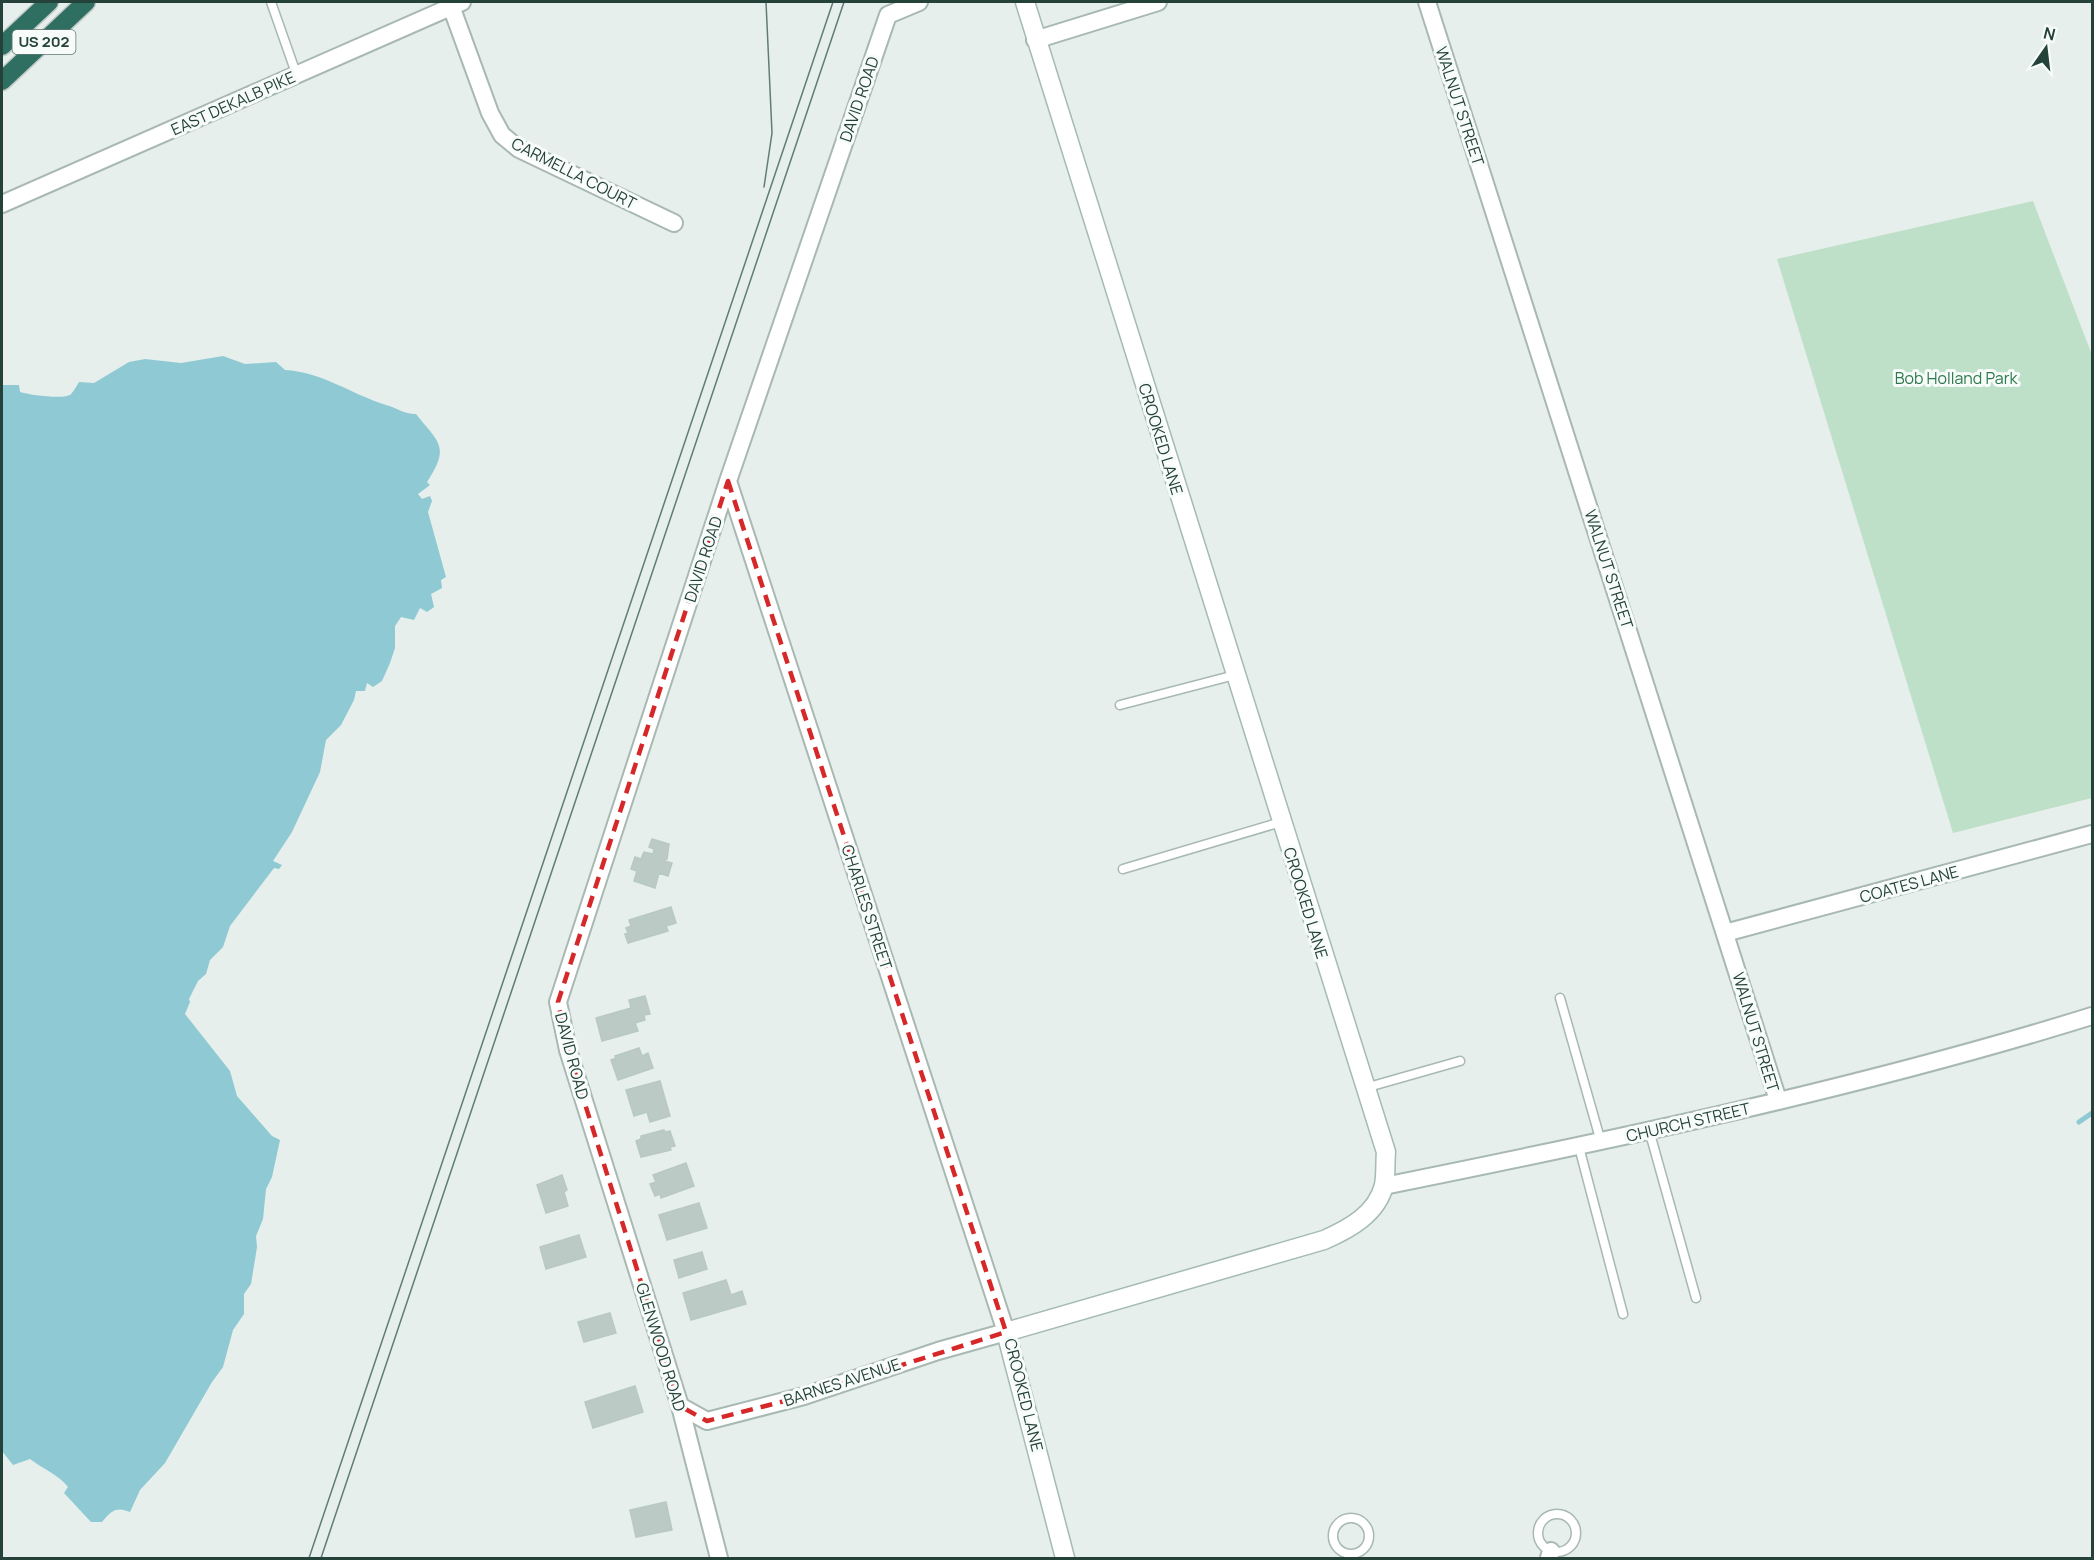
<svg xmlns="http://www.w3.org/2000/svg" width="2094" height="1560" viewBox="0 0 2094 1560" font-family="Manrope,sans-serif">
	<rect width="100%" height="100%" fill="#e6efeb"/>
	<path fill="#bfe0c8" d="M2033,201L2092,355V798L1953,833L1777,259Z"/>
	<path fill="#8ec9d4" d="M223,356L245,364L276,362L285,370C322,372 351,394 386,405C398,408 403,414 416,414C438,442 451,446 427,482L430,485L418,494L422,499L430,496L432,501L428,512L446,577L441,580L442,588L431,594L434,607L427,612L420,608L414,620L401,617L395,626V648L390,663L382,681L373,687L367,683L365,691H356L354,700L341,725L326,740L320,772L292,832L273,861L282,865L279,869L274,868L230,926L223,947L210,960L206,974L198,981L189,999L190,1002L185,1014L230,1071L237,1096L272,1136L280,1140L272,1177L266,1189L263,1219L256,1236L257,1247L251,1284L244,1294V1314L233,1330L223,1367L212,1382L165,1463L140,1490L130,1512C116,1506 111,1511 102,1522H91L64,1493L68,1487C59,1475 43,1469 30,1459L13,1465L2,1451V385H19L20,392C30,395 66,400 71,394C74,391 77,385 79,382L94,383L129,362L145,359L181,363Z"/>
	<g fill="none" stroke-linecap="round" stroke-linejoin="round">
		<path stroke="#8ec9d4" stroke-width="5" d="M2079,1122L2092,1113"/>
	</g>
	<path fill="#bbcac4" stroke="#b8c9c2" stroke-width="1.5" d="M652,839L669,844L667,859L664,861L672,863L668,876L659,873L655,888L634,881L637,871L631,869L635,857L641,859L644,852L653,854L654,849L649,847Z
		M671,907L676,923L666,926L668,931L628,943L625,934L628,933L626,928L631,926L629,920Z
		M645,996L650,1014L644,1015L645,1020L635,1023L638,1031L602,1041L596,1018L631,1008L629,1000Z
		M639,1048L642,1056L648,1053L653,1068L618,1080L611,1060L616,1058L615,1056Z
		M660,1081L670,1116L650,1122L647,1112L634,1116L626,1090Z
		M664,1130L665,1132L670,1131L675,1146L670,1147L671,1150L641,1157L636,1141L641,1139V1136Z
		M686,1163L694,1186L661,1198L660,1194L655,1196L650,1184L656,1182L653,1175Z
		M562,1175L567,1190L564,1192L568,1206L546,1213L537,1185Z
		M699,1203L707,1228L667,1240L659,1215Z
		M579,1235L586,1257L546,1269L540,1247Z
		M702,1252L707,1269L679,1278L674,1260Z
		M726,1280L731,1295L742,1291L746,1304L691,1320L683,1293Z
		M610,1313L616,1333L584,1342L578,1322Z
		M635,1386L643,1412L593,1428L585,1402Z
		M666,1502L672,1530L636,1537L630,1510Z"/>
	<g fill="none" stroke-linecap="round" stroke-linejoin="round">
		<defs>
			<path id="lane" d="M271,2L297,76
				M1120,705L1235,675
				M1123,869L1281,822
				M1560,998L1601,1142
				M1365,1088L1460,1061
				M1649,1130L1696,1298
				M1579,1147L1623,1314
				M1538 1533a19 19 0 1 1 38 0a19 19 0 1 1-38 0Z
				M1333 1536a18 18 0 1 1 36 0a18 18 0 1 1-36 0Z"/>
			<path id="street" d="M1427,2L1778,1100
				M451,6L490,113L502,135L519,149L674,223
				M1035,40L1158,2
				M2,204L462,2
				M1725,933L2092,834
				M1384,1186C1622,1138 1860,1088 2092,1016
				M680,1406L707,1421L804,1396L938,1351L1006,1332L728,481
				M719,1558L680,1406L568,1050L558,1002L728,481L888,15L919,2
				M1549,1558L1551,1551"/>
			<path id="secondary" d="M1025,2L1386,1152C1385,1163 1386,1175 1384,1185C1377,1214 1349,1229 1324,1240L1006,1332L1065,1558"/>
			<path id="highway" d="M2,46L49,2
				M2,81L86,2"/>
		</defs>
		<use href="#lane" stroke="#a8b8b2" stroke-width="11"/>
		<use href="#street" stroke="#a8b8b2" stroke-width="20"/>
		<use href="#secondary" stroke="#a4bbb3" stroke-width="21"/>
		<use href="#highway" stroke="#c2cac8" stroke-width="21"/>
		<use href="#lane" stroke="#fff" stroke-width="8"/>
		<use href="#street" stroke="#fff" stroke-width="16"/>
		<use href="#secondary" stroke="#fff" stroke-width="18"/>
		<use href="#highway" stroke="#2f6f62" stroke-width="18"/>
		<path stroke="#5f7d75" stroke-width="1.5" d="M764,187L772,133L766,2
			M309,1558L833,2
			M321,1558L844,2"/>
	</g>
	<path fill="none" stroke="#d62828" stroke-width="4.5" stroke-dasharray="12 8" stroke-linejoin="round" d="M728,481L1006,1332L804,1396L707,1421L680,1406L568,1050L558,1002Z"/>
	<g text-anchor="middle" stroke-width="6" stroke-linejoin="round" paint-order="stroke">
		<rect fill="#f7fbf9" stroke="#637a73" stroke-width="1.5" x="12.5" y="30" width="63" height="24" rx="4.5"/>
		<g font-size="15" font-weight="bold" fill="#24423a">
			<text x="44" y="47">US 202</text>
		</g>
		<g font-size="16" fill="#24423a" stroke="#f7fbf9">
			<text transform="translate(859 99) rotate(-71)" y="6">DAVID ROAD</text>
			<text transform="translate(233 103) rotate(-24)" y="6">EAST DEKALB PIKE</text>
			<text transform="translate(1460 106) rotate(72)" y="6">WALNUT STREET</text>
			<text transform="translate(574 173) rotate(27)" y="6">CARMELLA COURT</text>
			<text transform="translate(1161 439) rotate(73)" y="6">CROOKED LANE</text>
			<text transform="translate(703 559) rotate(-72)" y="6">DAVID ROAD</text>
			<text transform="translate(1609 569) rotate(72)" y="6">WALNUT STREET</text>
			<text transform="translate(1909 884) rotate(-15)" y="6">COATES LANE</text>
			<text transform="translate(1306 903) rotate(73)" y="6">CROOKED LANE</text>
			<text transform="translate(867 907) rotate(72)" y="6">CHARLES STREET</text>
			<text transform="translate(1756 1032) rotate(73)" y="6">WALNUT STREET</text>
			<text transform="translate(572 1056) rotate(75)" y="6">DAVID ROAD</text>
			<text transform="translate(1688 1122) rotate(-13)" y="6">CHURCH STREET</text>
			<text transform="translate(661 1347) rotate(73)" y="6">GLENWOOD ROAD</text>
			<text transform="translate(842 1382) rotate(-18)" y="6">BARNES AVENUE</text>
			<text transform="translate(1024 1395) rotate(76)" y="6">CROOKED LANE</text>
		</g>
		<g font-size="16" fill="#2d7a4b" stroke="#f7fbf9">
			<text x="1956" y="384">Bob Holland Park</text>
		</g>
	</g>
	<rect width="2094" height="1560" fill="none" stroke="#24423a" stroke-width="6"/>
	<g transform="translate(2046 48) rotate(14)" stroke="#f7fbf9" stroke-width="4.5" paint-order="stroke">
	<path d="M0-4.5L10 22L0 15L-10 22Z" fill="#24423a"/>
	<text y="-9" font-size="16" font-weight="bold" text-anchor="middle" fill="#24423a">N</text>
	</g>
</svg>
